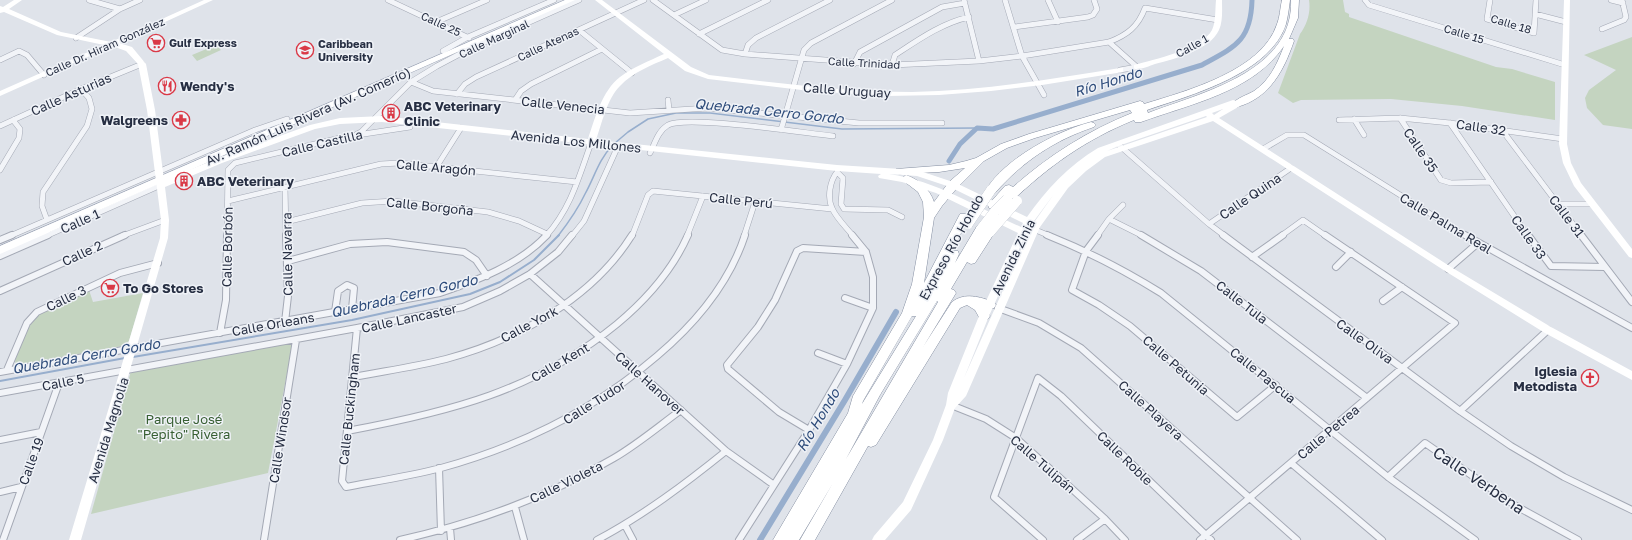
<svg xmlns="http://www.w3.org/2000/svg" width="1632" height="540" viewBox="0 0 1632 540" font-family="'Golos Text',sans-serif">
	<rect width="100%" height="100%" fill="#dfe3ea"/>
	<path fill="#c4d4c0" d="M1309,0H1343L1345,12L1349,14V17L1496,67L1512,69L1555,82V120L1462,106L1391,99L1301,100L1293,103L1278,93L1300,34C1307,25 1311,12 1309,0Z
		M1632,37V129L1603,125L1587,108L1585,98L1589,90L1616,70L1584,55Z
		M216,45L221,50L197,61L192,55Z
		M89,290L93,302L143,293L129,341L122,346L18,365L16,364L15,361C22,344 26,325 41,313Z
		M293,342L268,473L91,514L131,371Z"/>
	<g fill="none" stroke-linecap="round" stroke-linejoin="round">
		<path stroke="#97aecd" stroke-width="1.5" d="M615,143L628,132L648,119L676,113H710L842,129L977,128
			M558,236C568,223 578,209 585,194C594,178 599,159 612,146"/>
		<path stroke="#97aecd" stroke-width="2" d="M133,357L352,320L470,294L500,282L534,260L559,235
			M0,381L125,358"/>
		<path stroke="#97aecd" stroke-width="5" d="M949,161L960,144L977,128L993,129L1202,65C1235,47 1251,41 1252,0"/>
		<path stroke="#97aecd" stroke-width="6" d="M760,540L845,400L896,312"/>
		<defs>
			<path id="street-far1" d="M89,0L120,9
				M388,0L469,38
				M653,0L722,50L745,54L892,65L979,61L1022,56L1109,42C1127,35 1138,27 1145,8L1218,20
				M964,0L979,61
				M1005,0L1022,56L1044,95
				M1048,0L1058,22
				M1365,0L1369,5L1565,65
				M1490,0L1487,19L1534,33L1536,0
				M1611,0L1623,3
				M1535,14L1566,22
				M674,15L706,0
				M436,22L487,0
				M1014,27L1088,17L1093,15L1097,9L1094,0
				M1602,29L1624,20L1626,17L1622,0
				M579,30L632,73
				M699,34L768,0
				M76,38L120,9L140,0
				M1109,42L1137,67
				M443,51L468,37L554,0
				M745,54L748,45L756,38L830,0
				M0,60L19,51L27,55L44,75
				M854,64L860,52L942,7L965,3
				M892,65L895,55C918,40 942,23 969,17
				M1120,70L1137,67
				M411,82L433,91L630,113L708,108L859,123H942
				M457,94L465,84L476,77L644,0
				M515,100L521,91L531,84L602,49
				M668,100L669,110
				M1400,118L1441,180L1451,183L1491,182
				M1354,119L1364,135
				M1339,120L1400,118L1450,123L1563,139
				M1450,123L1528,236
				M0,126L81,89L142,64
				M781,130L804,50L811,43L892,0
				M1502,130L1582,236
				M357,134L361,132L411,82L437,66L471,48L579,0
				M1119,145L1209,224L1225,236
				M1263,149L1287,135H1304L1466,236
				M650,153C655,143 658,131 668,125C688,115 804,133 833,136
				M437,166L461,128
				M837,169V172L843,178L841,204L844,209L888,210L902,217
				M0,170L19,138L20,129L13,120
				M837,172C830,181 827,197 832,208C836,218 847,228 853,236
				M285,187L286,236
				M228,201L381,164L399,163L577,182
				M1558,204H1592
				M1109,219L1143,236
				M47,220L42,206L43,192L87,126L92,109L89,98L81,89
				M286,222L362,203L393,201L488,212L519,221L547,234
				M1209,224L1291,168
				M1038,231L1050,236
				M10,236L255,130L287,119
				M46,236L161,185
				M122,236L165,220
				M227,236L228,170L235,163L344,137L410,127
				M546,236C570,209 578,180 590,146
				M572,236L584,221L618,146
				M632,236L648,195L653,191L832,209
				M687,236L703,196
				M744,236L755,202
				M1097,236L1109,219L1123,205
				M1281,236L1303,220L1326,236"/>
			<path id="street" d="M1047,235C1087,251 1124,270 1161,293L1388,477L1475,540
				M1098,235L1086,251L1072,290L1099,305L1130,326L1237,417L1276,385
				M1141,235L1201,271L1367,398
				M1223,235L1460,411L1511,446L1564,477L1632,510
				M1465,235L1632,328
				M1528,235L1551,266L1605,267
				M1581,235L1632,302
				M0,240L12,235
				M0,256L48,235
				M1252,257L1283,235
				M288,261L350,244L387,242L464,252L476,260L487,276
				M1336,267L1351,252
				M1448,269L1478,243
				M530,274L726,451L774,485
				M0,291L125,235
				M845,298L873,308
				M1383,301L1402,287
				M998,308L1039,323L1081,348L1297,540
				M335,312L338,291L347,285L354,288L352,309
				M285,322L288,296L286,235
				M357,328L342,481L346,487C378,481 410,476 441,468C521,446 594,410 657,356C696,323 729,284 745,235
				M220,333L226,300L227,235
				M818,353L847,364
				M7,370L27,323L37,312L120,273L158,263
				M0,372L440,293C478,280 519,265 547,235
				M353,377C384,371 415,367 446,359C517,340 592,299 632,235
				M0,393L357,328L463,307L500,291L530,274L558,252L572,235
				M951,405L986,419L1016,438L1105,519L1125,540
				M1460,411L1548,330
				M809,430L779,412L728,369L727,365L758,327L775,300L797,251L803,248L866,252
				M347,431C449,412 535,391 617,324C647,299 672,271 688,235
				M0,440L41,432
				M1291,463L1382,540
				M439,468L441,531
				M1388,477L1425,443L1516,506L1578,540
				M0,492L21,487
				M515,507L524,540
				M625,525L633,540
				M450,528L451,540
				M3,540L59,383
				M264,540L296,340
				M400,540C475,523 548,497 614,458C638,444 659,426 681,410
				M597,540C644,515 685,484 726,451
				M739,540L809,430L847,364L873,308V277L866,252L852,235
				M1043,540L994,497L1038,378L1061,396L1211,540
				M1077,540L1105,519
				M1200,540L1455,323L1325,235"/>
			<path id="primary" d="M565,0H575L0,254V246Z"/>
			<path id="highway" d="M1282,0H1290C1289,8 1288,16 1286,24C1270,74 1191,95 1147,110L1148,113C1200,93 1294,72 1291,0H1299L1298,18L1289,39H1293L1294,41C1284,70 1270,98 1237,107L1232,104C1237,98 1247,95 1254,91C1270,80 1277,64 1284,46C1253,92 1190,104 1141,122H1135L1134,120C1085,140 1049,166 1011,202L1007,203L1003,201C999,206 996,210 989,208L988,205L1005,186L1009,185L1013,187C1048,156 1087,131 1132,113L1130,110L1035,138L1007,148L984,161L957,188L942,206L934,218L924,283L960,214H968L969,217L952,251H958L959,254L955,263L977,226H985L986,230L990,228L994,229L995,232L975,263L971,264L967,262L951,289L954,290L956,293L923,347L952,302C965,292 980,297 994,302L996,305L994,308L990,309L985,308L990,316L988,319L984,321L980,319L975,310L967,305L960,308L876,445L871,447L868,446L815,540H800L833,483L799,540H773L848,413L853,396L902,313L912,284L924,217L923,202L918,192L901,179L906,175C918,179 930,189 934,202L949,182L965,168L939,172L900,174L896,173L895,171L896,169L949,165L966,161L976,158L1001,144L1029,134L1140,101L1143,102L1144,104C1186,91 1262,71 1277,24C1280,17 1280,8 1282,0ZM937,301L938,302L846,459L880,395ZM912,316H916L862,404L863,401Z
				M1091,122L1094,123L1096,125L1094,127C1055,140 1023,161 995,193H987L986,190C1004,159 1057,131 1091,122Z"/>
		</defs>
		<use href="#street-far1" stroke="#a4a9b5" stroke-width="6"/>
		<use href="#street" stroke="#a4a9b5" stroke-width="8"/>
		<use href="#primary" stroke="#9ea6b7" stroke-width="1"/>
		<use href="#highway" stroke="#858fa2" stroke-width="1"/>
		<use href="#street-far1" stroke="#f2f4f8" stroke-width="5"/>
		<use href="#street" stroke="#f2f4f8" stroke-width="6"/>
		<path fill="#fff" fill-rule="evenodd" d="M14,0H22L9,9L61,32L111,42L204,0H213L119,43L132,47L146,64L155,110L164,180L216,159L310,125L340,118L382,116L588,139C595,118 602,91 620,77C633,67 649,61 664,54L595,0H602L691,67L709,75C777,83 844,92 912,92C982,91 1051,79 1120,68H1123V72L1042,85L991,91L939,95L887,96L810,91L708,79L685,71L668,58C652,65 633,72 620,86C607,99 602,123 596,140L837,165L917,170L956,183L1027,217C1046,190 1069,165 1098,148L1233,100L1240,102V106L1219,118L1451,267L1551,327L1632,371V380L1545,333L1445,271L1213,121L1105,157L1086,171L1068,188L1040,227L966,396L955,408L943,440L911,510L885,540H872L874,536L903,502L933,440L946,405L948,393L979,316L1018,233L936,193L902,182L879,178L878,176L881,174L837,171L594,145L593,148H587V144L382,122L340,124L315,129L222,163L165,187L169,220L168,238L81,540H69L160,238L161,220L147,110L138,64L126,51L112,46L0,96V91L104,45L57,35L4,12L0,13V6L3,7ZM1223,109L1214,115L1212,113ZM1206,116L1207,117L1107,151L1121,145ZM889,174L917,176L950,187L1023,223L1021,227C977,208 938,181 889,174ZM1054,194L1035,221H1034ZM1030,226L1031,227L1030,231L1028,230ZM1025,236H1027L964,378L989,316Z
			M1216,0H1222C1222,10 1223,21 1219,30C1210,50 1174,59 1155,64C1149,66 1141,70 1134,69V65C1153,60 1202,49 1212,30C1216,22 1215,10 1216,0Z
			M1564,0H1570L1567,144L1571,163L1581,183L1632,249V258L1629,257L1574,186L1563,163L1559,144Z"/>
		<use href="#primary" fill="#fff" fill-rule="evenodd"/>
		<use href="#highway" fill="#fff" fill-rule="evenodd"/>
		<defs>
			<path id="highway-bridge" d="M968,224L991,190
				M981,229L995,211L1007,199
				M990,232L1017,201"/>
		</defs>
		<use href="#highway-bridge" stroke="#858fa2" stroke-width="10" stroke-linecap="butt"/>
		<use href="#highway-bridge" stroke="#fff" stroke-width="10"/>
	</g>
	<defs>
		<symbol id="supermarket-ring" viewBox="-11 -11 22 22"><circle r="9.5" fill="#eff2f7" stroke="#da3947" stroke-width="1.5"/><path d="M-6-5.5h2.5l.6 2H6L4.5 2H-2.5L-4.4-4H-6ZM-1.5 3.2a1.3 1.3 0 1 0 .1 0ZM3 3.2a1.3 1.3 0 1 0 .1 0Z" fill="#da3947"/></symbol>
		<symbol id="university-ring" viewBox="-11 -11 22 22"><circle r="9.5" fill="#eff2f7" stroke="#da3947" stroke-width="1.5"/><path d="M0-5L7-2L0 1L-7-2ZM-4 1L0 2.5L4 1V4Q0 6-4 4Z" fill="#da3947"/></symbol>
		<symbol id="restaurant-ring" viewBox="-11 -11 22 22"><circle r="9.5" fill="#eff2f7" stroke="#da3947" stroke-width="1.5"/><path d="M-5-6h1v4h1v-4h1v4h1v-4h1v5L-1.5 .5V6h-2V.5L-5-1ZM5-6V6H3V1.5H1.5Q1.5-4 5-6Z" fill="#da3947"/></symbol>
		<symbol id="building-ring" viewBox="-11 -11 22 22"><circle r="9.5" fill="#eff2f7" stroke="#da3947" stroke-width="1.5"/><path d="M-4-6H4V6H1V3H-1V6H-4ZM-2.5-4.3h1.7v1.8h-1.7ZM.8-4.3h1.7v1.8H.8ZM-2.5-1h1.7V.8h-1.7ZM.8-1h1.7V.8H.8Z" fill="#da3947"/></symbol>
		<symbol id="pharmacy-ring" viewBox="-11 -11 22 22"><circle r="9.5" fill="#eff2f7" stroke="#da3947" stroke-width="1.5"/><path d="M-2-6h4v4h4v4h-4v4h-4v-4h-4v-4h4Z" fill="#da3947"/></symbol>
		<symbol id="church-ring" viewBox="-11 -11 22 22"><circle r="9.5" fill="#eff2f7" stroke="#da3947" stroke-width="1.5"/><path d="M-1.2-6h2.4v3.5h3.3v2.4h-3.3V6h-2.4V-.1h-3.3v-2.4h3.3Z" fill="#da3947"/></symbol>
	</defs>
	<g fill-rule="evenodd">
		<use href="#supermarket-ring" x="146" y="33" width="20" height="20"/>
		<use href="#university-ring" x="295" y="40" width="20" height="20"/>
		<use href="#restaurant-ring" x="157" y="76" width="20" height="20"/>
		<use href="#building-ring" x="381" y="103" width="20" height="20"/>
		<use href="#pharmacy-ring" x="171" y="110" width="20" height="20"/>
		<use href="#building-ring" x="174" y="171" width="20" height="20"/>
		<use href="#supermarket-ring" x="100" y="278" width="20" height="20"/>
		<use href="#church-ring" x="1580" y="368" width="20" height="20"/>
	</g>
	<g text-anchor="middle" stroke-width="3" stroke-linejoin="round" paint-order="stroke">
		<g font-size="11" fill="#272f43" stroke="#eff2f7">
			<text transform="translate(441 24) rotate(25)" y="4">Calle 25</text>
			<text transform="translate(1511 24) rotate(17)" y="4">Calle 18</text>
			<text transform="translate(1464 34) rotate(17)" y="4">Calle 15</text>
			<text transform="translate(494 39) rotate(-25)" y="4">Calle Marginal</text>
			<text transform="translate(548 44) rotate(-25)" y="4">Calle Atenas</text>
			<text transform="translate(1192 46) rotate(-29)" y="4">Calle 1</text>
			<text transform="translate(105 47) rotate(-24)" y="4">Calle Dr. Hiram González</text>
			<text transform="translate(864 63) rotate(3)" y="4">Calle Trinidad</text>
		</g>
		<g font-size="11" font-weight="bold" fill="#272f43" stroke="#eff2f7" text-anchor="start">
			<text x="169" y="47">Gulf Express</text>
			<text x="318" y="48">Caribbean<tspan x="318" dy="13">University</tspan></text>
		</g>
		<g font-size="13" font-weight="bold" fill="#272f43" stroke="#eff2f7" text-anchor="start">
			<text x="180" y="91">Wendy's</text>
			<text x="404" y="111">ABC Veterinary<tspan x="404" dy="15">Clinic</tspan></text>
			<text x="168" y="125" text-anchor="end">Walgreens</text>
			<text x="197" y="186">ABC Veterinary</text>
			<text x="123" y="293">To Go Stores</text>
			<text x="1577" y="376" text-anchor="end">Iglesia<tspan x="1577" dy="15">Metodista</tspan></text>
		</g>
		<g font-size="13" fill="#272f43" stroke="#eff2f7">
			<text transform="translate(847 90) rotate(4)" y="5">Calle Uruguay</text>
			<text transform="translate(71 94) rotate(-24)" y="5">Calle Asturias</text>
			<text transform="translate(563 105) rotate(6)" y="5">Calle Venecia</text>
			<text transform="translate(308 116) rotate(-24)" y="5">Av. Ramón Luis Rivera (Av. Comerío)</text>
			<text transform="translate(1481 127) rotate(8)" y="5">Calle 32</text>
			<text transform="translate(576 141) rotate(6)" y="5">Avenida Los Millones</text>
			<text transform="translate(322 143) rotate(-13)" y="5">Calle Castilla</text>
			<text transform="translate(1421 150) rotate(56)" y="5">Calle 35</text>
			<text transform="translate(436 167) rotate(5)" y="5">Calle Aragón</text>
			<text transform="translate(1250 196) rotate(-34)" y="5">Calle Quina</text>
			<text transform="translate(741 200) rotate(6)" y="5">Calle Perú</text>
			<text transform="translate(430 206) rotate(6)" y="5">Calle Borgoña</text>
			<text transform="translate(1567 216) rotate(53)" y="5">Calle 31</text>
			<text transform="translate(80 221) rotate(-24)" y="5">Calle 1</text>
			<text transform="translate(1446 223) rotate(31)" y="5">Calle Palma Real</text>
			<text transform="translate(1529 237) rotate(55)" y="5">Calle 33</text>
			<text transform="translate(227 247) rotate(-89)" y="5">Calle Borbón</text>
			<text transform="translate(951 247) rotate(-61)" y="5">Expreso Río Hondo</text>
			<text transform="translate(82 253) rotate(-25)" y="5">Calle 2</text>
			<text transform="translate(287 254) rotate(-91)" y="5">Calle Navarra</text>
			<text transform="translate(1013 257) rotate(-64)" y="5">Avenida Zinia</text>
			<text transform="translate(66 298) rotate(-26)" y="5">Calle 3</text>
			<text transform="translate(1242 302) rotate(38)" y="5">Calle Tula</text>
			<text transform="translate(409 318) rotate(-12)" y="5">Calle Lancaster</text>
			<text transform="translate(273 324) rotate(-10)" y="5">Calle Orleans</text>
			<text transform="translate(529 324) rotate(-28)" y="5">Calle York</text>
			<text transform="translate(1365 341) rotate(36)" y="5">Calle Oliva</text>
			<text transform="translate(560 362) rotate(-30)" y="5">Calle Kent</text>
			<text transform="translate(1176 365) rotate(41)" y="5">Calle Petunia</text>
			<text transform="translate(1263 375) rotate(39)" y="5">Calle Pascua</text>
			<text transform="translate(63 382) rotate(-11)" y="5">Calle 5</text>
			<text transform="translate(650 383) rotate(42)" y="5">Calle Hanover</text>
			<text transform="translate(594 402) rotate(-32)" y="5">Calle Tudor</text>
			<text transform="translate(349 409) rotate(-84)" y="5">Calle Buckingham</text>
			<text transform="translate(1151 410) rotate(42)" y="5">Calle Playera</text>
			<text transform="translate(108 430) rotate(-73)" y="5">Avenida Magnolia</text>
			<text transform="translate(1328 432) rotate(-40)" y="5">Calle Petrea</text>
			<text transform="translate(280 440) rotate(-81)" y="5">Calle Windsor</text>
			<text transform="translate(1125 458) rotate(44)" y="5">Calle Roble</text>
			<text transform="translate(31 461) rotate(-70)" y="5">Calle 19</text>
			<text transform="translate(1043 464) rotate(41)" y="5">Calle Tulipán</text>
			<text transform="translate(566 482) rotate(-26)" y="5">Calle Violeta</text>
		</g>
		<g font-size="13" fill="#385f33" stroke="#eff2f7">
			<text x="184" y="424">Parque José<tspan x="184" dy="15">"Pepito" Rivera</tspan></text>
		</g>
		<g font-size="14" font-style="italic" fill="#2d4b7a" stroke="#eff2f7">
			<text transform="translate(1108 82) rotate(-17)" y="5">Río Hondo</text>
			<text transform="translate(769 111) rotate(6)" y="5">Quebrada Cerro Gordo</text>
			<text transform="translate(404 296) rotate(-13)" y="5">Quebrada Cerro Gordo</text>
			<text transform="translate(86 356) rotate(-10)" y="5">Quebrada Cerro Gordo</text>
			<text transform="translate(818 420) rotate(-59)" y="5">Río Hondo</text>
		</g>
		<g font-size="16" fill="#272f43" stroke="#eff2f7">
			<text transform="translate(1479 480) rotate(34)" y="6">Calle Verbena</text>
		</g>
	</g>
</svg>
